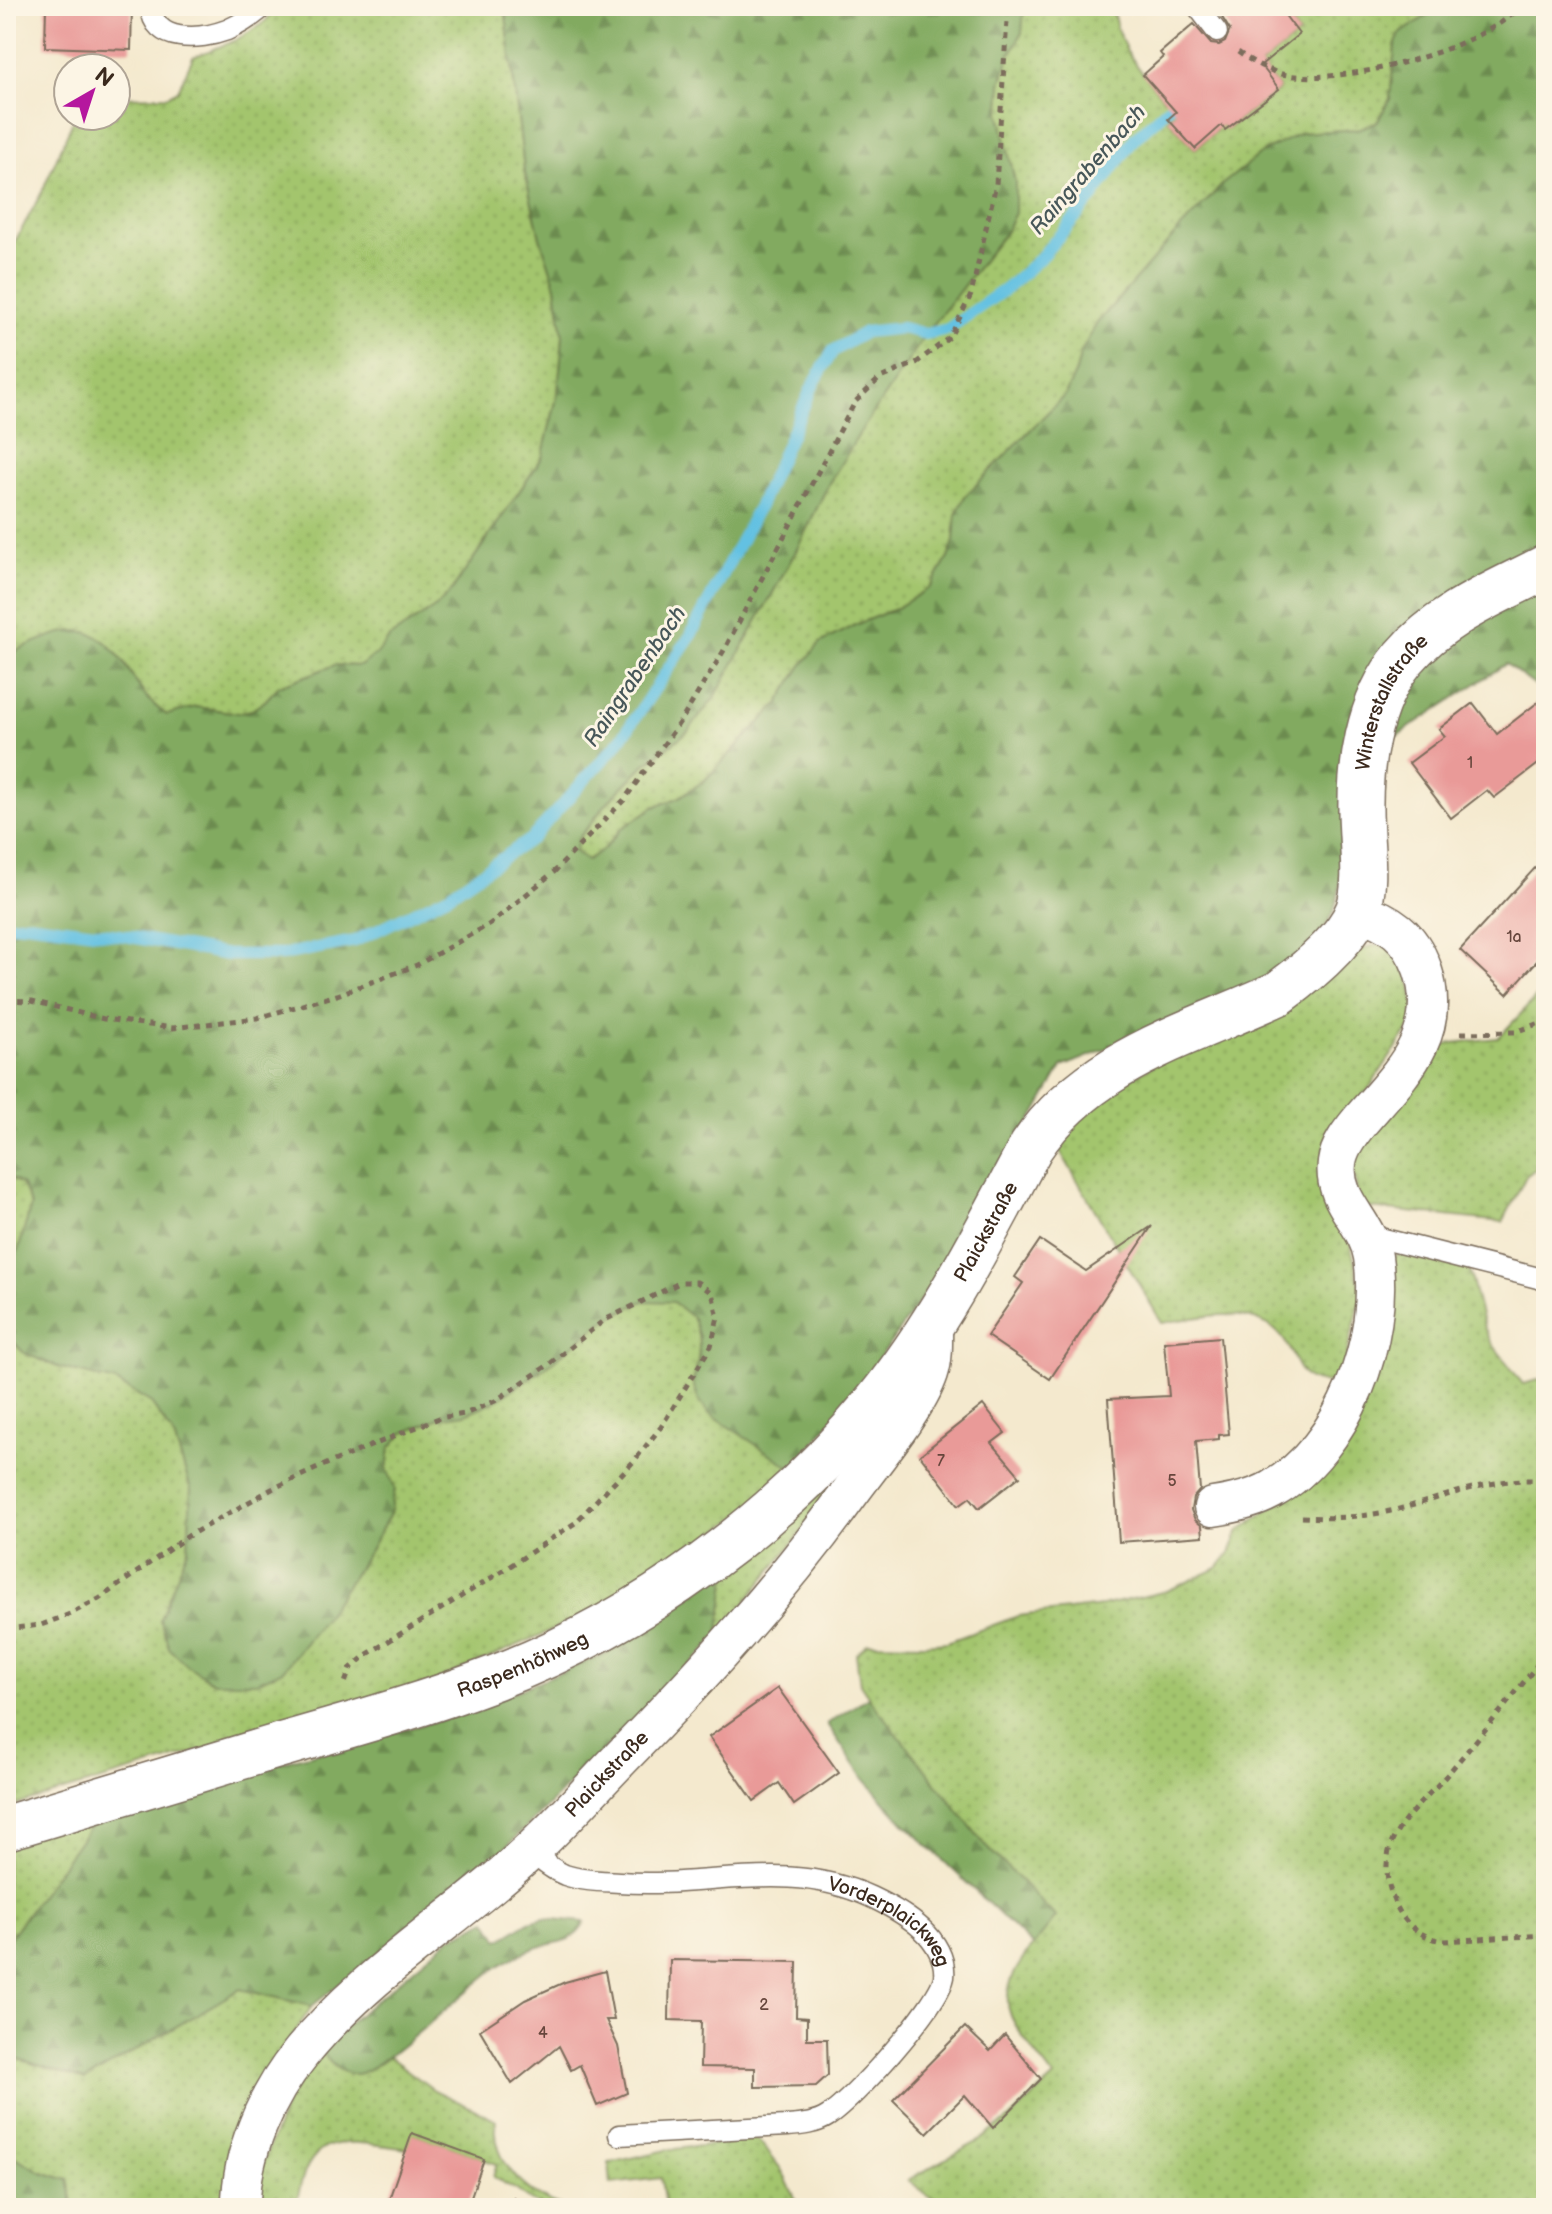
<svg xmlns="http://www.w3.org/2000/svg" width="1552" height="2214" viewBox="0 0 1552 2214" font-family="'Balsamiq Sans',sans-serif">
	<defs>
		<pattern id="grass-dots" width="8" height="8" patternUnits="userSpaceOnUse" patternTransform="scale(2)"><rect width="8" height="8" fill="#a3c56d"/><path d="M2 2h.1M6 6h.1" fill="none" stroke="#8da95e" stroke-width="1.8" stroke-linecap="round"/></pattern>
		<pattern id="forest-firs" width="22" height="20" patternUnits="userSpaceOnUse" patternTransform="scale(2)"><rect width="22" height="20" fill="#82aa60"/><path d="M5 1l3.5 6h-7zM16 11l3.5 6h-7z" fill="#6c8b4f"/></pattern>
	</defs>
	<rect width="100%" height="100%" fill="#fcf5e5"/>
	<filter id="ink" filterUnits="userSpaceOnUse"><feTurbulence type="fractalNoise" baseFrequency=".0125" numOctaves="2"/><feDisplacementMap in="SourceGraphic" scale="16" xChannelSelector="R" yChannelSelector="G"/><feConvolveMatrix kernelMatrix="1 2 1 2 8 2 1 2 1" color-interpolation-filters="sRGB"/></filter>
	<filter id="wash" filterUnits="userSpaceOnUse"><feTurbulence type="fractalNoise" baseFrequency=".006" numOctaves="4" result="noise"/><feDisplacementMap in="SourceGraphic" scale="32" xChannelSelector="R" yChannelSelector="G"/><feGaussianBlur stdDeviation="1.8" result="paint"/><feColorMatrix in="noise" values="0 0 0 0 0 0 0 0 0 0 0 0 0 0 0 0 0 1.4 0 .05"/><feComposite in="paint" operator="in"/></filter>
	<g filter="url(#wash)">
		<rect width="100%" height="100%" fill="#f4e9ce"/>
		<path fill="url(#grass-dots)" stroke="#6f7846" stroke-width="2" d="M281,6H505L524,169L540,237L556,286L563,336L558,393L542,458L453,589L436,607L390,637L377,654L360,666L335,665L279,686L265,701L252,710L238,713L196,707L167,715C150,704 141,691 131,674C92,610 64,630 6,655V258L42,192L75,116H116V97L167,96L178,90L193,57L234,41L261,25Z
			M1023,6H1113C1115,44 1140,70 1163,98L1190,99L1168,119L1195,149L1217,130L1219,122L1226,130L1279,89L1261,65L1299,34L1291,23L1258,24L1278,6H1441L1395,46L1390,99L1377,122L1358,129L1301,133L1224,183L1146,269L1081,352L1076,372L1065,395L965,496L956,515L954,542L948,558L931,587L895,609L855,625L820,643L801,667L778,704L704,781L678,798L654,807L621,829L605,848L587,860L575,852L578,839L607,803L644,765L687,732L715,697L797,549L829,483L861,431L926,334L1006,231L1015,182L1000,115L1001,83L1009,56L1022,33Z
			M1378,944C1411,951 1411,989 1417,1017L1351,1115L1350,1242L1362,1294L1340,1381C1287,1391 1303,1349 1271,1327C1240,1306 1195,1318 1162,1323L1054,1141L1091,1101L1351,953Z
			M1546,987V1161L1526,1176L1503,1222L1360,1207L1351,1158L1432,1050L1452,1043L1498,1038Z
			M6,1175L22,1185L31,1206L18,1251L6,1266Z
			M1400,1254L1469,1269L1484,1327L1491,1342L1523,1384L1546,1378V2208H945L908,2180L979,2141L1011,2117L1054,2078C1040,2058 1020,2037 1011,2016C996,1980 1036,1943 1056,1917L986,1846L887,1724L860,1684L856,1654L868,1643L925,1644L947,1642L1018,1616L1102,1606L1167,1591L1218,1568L1230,1553L1239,1531L1287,1497L1390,1262L1394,1256Z
			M643,1301C652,1301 667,1299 675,1303C707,1319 700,1356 693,1384L747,1437L793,1469L755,1505L613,1603L434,1682L6,1808V1334L24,1353L58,1367L116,1382L150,1402L173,1434L191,1489L188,1549L160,1620L283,1670L323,1620L370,1550L390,1514L395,1489L387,1468L390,1448L403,1433L439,1418L465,1414L495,1401L547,1366L603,1321Z
			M872,1443L718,1637L728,1568Z
			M102,1810L6,1943V1839Z
			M240,1989L312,2006L265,2078L226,2208H74L68,2180L42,2172L6,2152V2052L13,2057L85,2080Z
			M322,2051L381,2062L388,2056L434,2090L497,2120C488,2161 533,2203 571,2208H542L515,2189L493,2177L497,2164L413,2134L407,2149C341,2140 307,2129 296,2208H257L259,2173L288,2099Z
			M758,2139L781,2169L800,2208H665L661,2178L611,2184L609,2163L667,2150Z"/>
		<path fill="url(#forest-firs)" stroke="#5e6a3f" stroke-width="2" d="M505,6H1023L1024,9L1022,33L1009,56L1001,83L1000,115L1015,182V213L1006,231L926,334L861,431L829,483L797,549L715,697L687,732L644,765L607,803L578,839L575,852L587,860L605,848L621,829L654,807L678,798L704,781L778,704L801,667L820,643L855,625L895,609L931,587L948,558L954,541L956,515L965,496L1065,395L1076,372L1081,352L1097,323L1177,232L1224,183L1264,151L1301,133L1358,129L1377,122L1390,99L1395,46L1400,34L1441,6H1546V694L1506,664L1386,743L1342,861L1339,892L1333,914L1315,943L1241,995L1062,1067L969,1230L863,1382L793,1469L708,1413L698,1399L693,1383L699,1358V1337L693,1318L673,1302L643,1301L603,1321L547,1366L495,1401L465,1414L439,1418L403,1433L390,1448L387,1468L395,1489L390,1514L370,1550L323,1620L283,1670L257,1682H214L188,1666L169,1648L160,1619L188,1549L191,1489L173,1434L150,1402L116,1382L58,1367L24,1353L6,1334V1266L18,1251L31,1206L22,1185L6,1175V655C64,630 92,610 131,674C141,691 150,704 167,715L196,707L238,713L252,710L265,701L279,686L335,665L360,666L377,654L390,637L436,607L453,589L542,458L558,393L563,336L556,286L540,237L524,169Z
			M728,1568L718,1637L482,1871L312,2006L240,1989L85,2080L13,2057L6,2052V1943L102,1810L459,1715L616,1649Z
			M868,1697L986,1846L1056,1917L1033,1946L905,1824L865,1780L827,1724Z
			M544,1918L585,1922C575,1943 559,1941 539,1947C525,1951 512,1958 499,1966C471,1984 381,2072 356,2074C340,2074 329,2063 322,2051L336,2034L450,1938L487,1920L499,1940L529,1922Z
			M6,2152L42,2172L68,2180L74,2208H6Z"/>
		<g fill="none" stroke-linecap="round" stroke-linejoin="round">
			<path stroke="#64c1e2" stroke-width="12" d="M1269,21L1286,6
				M6,926L26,923L126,936L228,955H281L355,941L449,895L532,838L619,742L691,635L759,506L814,383L833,351L865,332L902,328L926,334L948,329L1007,288L1040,258L1093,197L1134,139L1181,96"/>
		</g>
		<g id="blocks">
			<path fill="#e99a98" d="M46,6H132L131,50L45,47Z
				M1215,6H1278L1299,34L1261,65L1279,89L1225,130L1222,125L1195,149L1168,119L1176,112L1143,75L1163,57L1160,53L1194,24L1211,44L1219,45L1225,42L1230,30Z
				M1546,696V758L1494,798L1487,790L1451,818L1409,763L1445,736L1439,729L1473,703L1497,734Z
				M1546,856V951L1507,994L1460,950Z
				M1152,1226L1050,1379L987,1336L1023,1283L1015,1277L1040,1240L1086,1271Z
				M1220,1337L1229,1434L1219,1435V1439L1196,1441L1200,1490L1193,1498L1191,1510L1195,1520L1202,1526L1203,1536L1119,1542L1108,1399L1169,1396L1164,1342Z
				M983,1405L1005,1433L992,1443L1020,1476L979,1508L970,1497L959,1505L920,1455Z
				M778,1688L839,1773L794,1805L779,1783L754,1801L709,1737Z
				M670,1960L797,1962L796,2017L807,2018V2039H827L828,2075L816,2086L755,2087V2068L700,2067L701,2021L669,2020Z
				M605,1971L614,2020H606L618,2046L627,2093L597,2106L580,2065L571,2070L559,2046L512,2084L480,2030L525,2000L565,1982Z
				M965,2027L990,2051L1005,2035L1041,2079L993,2128L965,2095L927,2133L893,2100Z
				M412,2133L484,2159L467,2208H386Z"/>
		</g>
	</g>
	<g filter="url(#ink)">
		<use href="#blocks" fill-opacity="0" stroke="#7c6d5c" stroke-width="2"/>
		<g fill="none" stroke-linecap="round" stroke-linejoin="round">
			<defs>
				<g id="service">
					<path d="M151,6C152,44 200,40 227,30C241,24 253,16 264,6"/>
					<path d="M1197,6L1217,32"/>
					<path d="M1364,1234L1546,1280"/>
					<path id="s1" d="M530,1851C541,1860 552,1870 565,1875C582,1881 601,1881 619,1882C707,1889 786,1858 871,1897C890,1906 907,1915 922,1929C935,1941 946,1959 944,1977C939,2005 854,2099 828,2116C816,2124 801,2125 787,2126L619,2135"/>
				</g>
				<g id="minor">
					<path d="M1213,1507C1233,1504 1253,1500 1271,1490C1345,1449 1385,1337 1373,1257C1368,1222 1332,1202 1337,1163C1339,1147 1350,1133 1360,1121C1399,1075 1445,1036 1422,968C1410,935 1390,921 1357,911"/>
					<path id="s2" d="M241,2208C240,2154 267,2094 301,2053C364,1975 453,1921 527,1854C560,1824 590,1790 620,1759C702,1675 781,1589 849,1494C872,1462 917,1409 929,1373C934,1358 933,1341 933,1325"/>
				</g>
				<g id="tertiary">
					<path id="s3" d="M6,1828C97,1800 188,1773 278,1746C351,1725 423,1705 494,1678C641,1622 777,1523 877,1401C940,1323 984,1235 1031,1147C1089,1060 1188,1035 1279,993C1305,974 1346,941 1358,910C1367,884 1362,853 1361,825C1358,770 1367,702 1404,658C1441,614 1496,593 1546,567"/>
				</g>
			</defs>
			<use href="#service" stroke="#7c6d5c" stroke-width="23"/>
			<use href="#minor" stroke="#7c6d5c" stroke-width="41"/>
			<use href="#tertiary" stroke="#7c6d5c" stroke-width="47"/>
			<path stroke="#7c6d5c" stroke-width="5" stroke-dasharray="6 6" stroke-linecap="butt" d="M1238,52C1250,61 1267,70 1282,74C1341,87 1480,50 1521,6
				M6,1000L32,1001L104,1019L173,1028L257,1018L337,995L417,965L490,924L555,871L624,800L684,716L723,652L855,402L880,378L916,363L950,337L971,295L996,184L1008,6
				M1461,1033L1515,1032L1546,1021
				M1302,1517C1332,1519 1365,1517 1395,1510C1445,1498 1493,1475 1546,1481
				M6,1629L41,1625L70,1614L99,1599L188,1536L272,1489L329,1463L439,1418L465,1414L495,1401L547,1366L603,1321L681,1282H697L712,1293L718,1317L711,1346L661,1427L634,1461L575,1523L504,1570L366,1655L350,1669L345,1683
				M1546,1653C1515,1695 1480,1736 1446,1776C1428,1796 1403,1817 1392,1842C1383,1864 1387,1887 1397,1907C1407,1927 1423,1938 1444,1941L1546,1935
				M512,2198L529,2208"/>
			<use href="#service" stroke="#fff" stroke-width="20"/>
			<use href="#minor" stroke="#fff" stroke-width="38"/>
			<use href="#tertiary" stroke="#fff" stroke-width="44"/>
		</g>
	</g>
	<g text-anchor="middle" stroke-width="6" stroke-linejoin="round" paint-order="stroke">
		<g font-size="16" fill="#66463c">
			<text x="1470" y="768">1</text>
			<text x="1514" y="942">1a</text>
			<text x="941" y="1466">7</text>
			<text x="1172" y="1486">5</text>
			<text x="764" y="2010">2</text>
			<text x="543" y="2038">4</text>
		</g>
		<g font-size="20" fill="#3b2a1e" stroke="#fcf5e5">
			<text dy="7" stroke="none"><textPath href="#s3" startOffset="1914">Winterstallstraße</textPath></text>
			<text dy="7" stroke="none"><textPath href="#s3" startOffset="1190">Plaickstraße</textPath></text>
			<text dy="7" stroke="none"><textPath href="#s3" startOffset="542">Raspenhöhweg</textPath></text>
			<text dy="7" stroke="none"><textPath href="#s2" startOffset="584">Plaickstraße</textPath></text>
			<text dy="7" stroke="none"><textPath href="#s1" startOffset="382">Vorderplaickweg</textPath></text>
		</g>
		<g font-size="22" font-style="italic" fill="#475759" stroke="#fcf5e5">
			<text transform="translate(1087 169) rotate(-49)" y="8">Raingrabenbach</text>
			<text transform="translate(634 676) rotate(-56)" y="8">Raingrabenbach</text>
		</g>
	</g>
	<rect width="1552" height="2214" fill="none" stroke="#fcf5e5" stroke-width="32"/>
	<g transform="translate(92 92) rotate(39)"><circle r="38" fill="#fcf5e5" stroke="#afa495" stroke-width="2"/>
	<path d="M0-6L14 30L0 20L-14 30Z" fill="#b5179e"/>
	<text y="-12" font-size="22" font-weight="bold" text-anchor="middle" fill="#3b2a1e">N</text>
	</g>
</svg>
